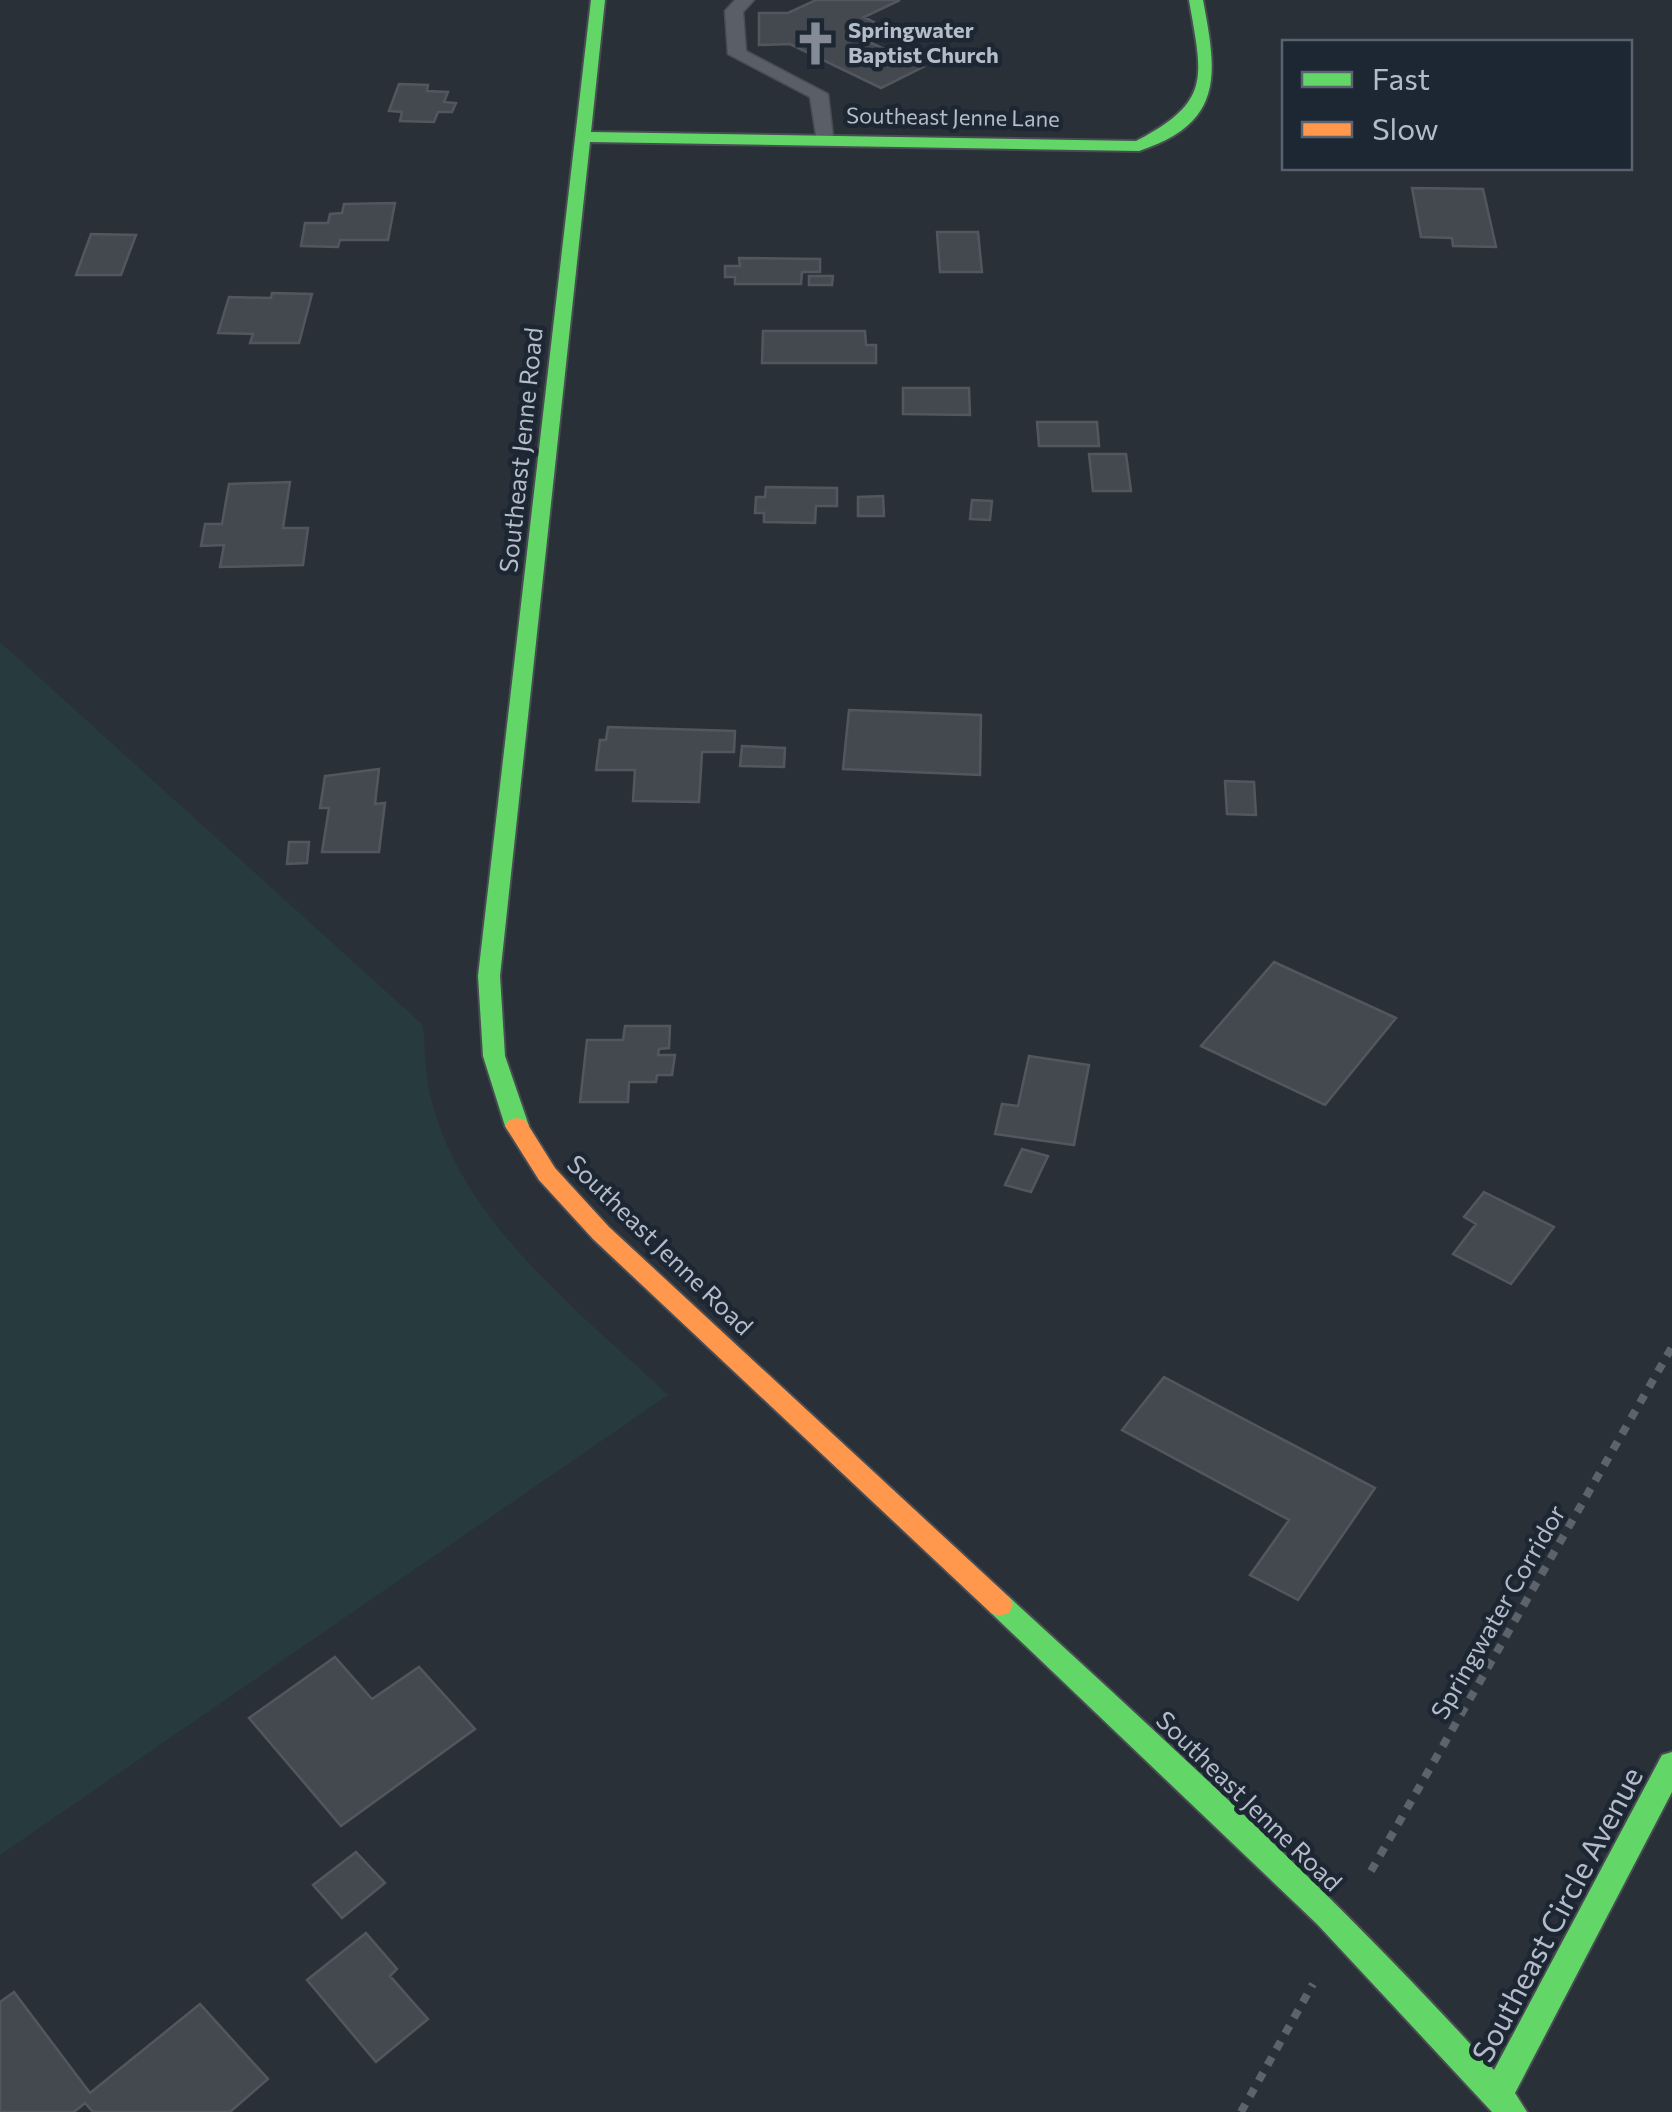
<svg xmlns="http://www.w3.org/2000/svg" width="1672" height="2112" viewBox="0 0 1672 2112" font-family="Commissioner,sans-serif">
	<rect width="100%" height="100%" fill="#2a3038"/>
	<path fill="#273a3e" d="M0,642L423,1025C425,1045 425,1066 428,1086C455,1218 575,1307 668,1395L0,1855Z"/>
	<path fill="#444950" stroke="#52575f" stroke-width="2.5" d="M816,0H900L864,17L874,22V38L867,41L923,67L881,88L790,44L759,45V13H788Z
		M399,84L428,85L427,91L448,92L444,102L456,103L452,112H438L434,122L400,121L402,112L389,111Z
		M1412,188L1483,189L1496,247L1453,246L1452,238L1421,237Z
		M395,203L388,240H340L338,247L301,246L305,223H328L330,214L342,213L344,204Z
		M937,232H978L982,272H940Z
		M91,234L136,235L121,275H76Z
		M739,258L820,259V272H802L801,284H735V277H725V266H740Z
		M809,276H833L832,285H809Z
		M272,293L312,294L299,343H250L253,334L218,333L229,297L271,298Z
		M763,331H865L866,345H876V363H762Z
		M903,388H969L970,415L903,414Z
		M1037,422H1097L1099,446H1039Z
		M1089,454H1126L1131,491H1093Z
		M290,482L283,528H308L303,565L220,567L224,545L201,546L205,524H222L229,484Z
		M766,487L837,488V506H816L815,523L764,522V513H755L756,497H765Z
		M883,496L884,516H858V497Z
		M972,500L992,501L990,520L970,519Z
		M849,710L981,715L980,775L843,769Z
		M608,727L735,731L734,752H702L699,802L633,801L635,770H596L600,740H606Z
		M742,746L785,748L784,767L740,766Z
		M379,769L375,804L385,803L379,852H322L329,808H320L325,776Z
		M1225,781L1254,782L1256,815L1227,814Z
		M289,842H309L307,863L287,864Z
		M1274,962L1396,1018L1325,1105L1201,1046Z
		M625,1026H670L669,1048L659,1049L658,1055H675L672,1075H657L656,1082H629L628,1102H580L587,1040H623Z
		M1029,1056L1089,1065L1074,1145L995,1134L1002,1104L1018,1106Z
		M1022,1149L1048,1156L1031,1192L1005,1185Z
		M1484,1192L1554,1227L1511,1284L1453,1254L1476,1224L1464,1217Z
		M1164,1377L1375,1488L1298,1600L1250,1575L1289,1520L1122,1430Z
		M335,1657L372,1699L419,1667L475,1729L341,1826L249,1718Z
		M356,1852L385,1883L342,1918L313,1885Z
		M366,1933L397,1969L390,1976L428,2019L376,2062L307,1980Z
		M14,1992L90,2093L200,2004L268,2079L230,2112H93L85,2103L74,2112H0V2002Z"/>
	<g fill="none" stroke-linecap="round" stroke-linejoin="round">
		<defs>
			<path id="lane" d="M735,0H754L743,12L746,51L828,94L834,145L817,141L810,97L728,54L725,11Z"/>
			<path id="fast" d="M591,0H605L591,132L1136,141C1213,101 1202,77 1189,0H1203C1217,74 1225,123 1139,151L590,142L500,976L505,1056L529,1126L525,1132H509L505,1126L483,1056L478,976Z
				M1000,1594L1009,1597C1176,1750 1343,1902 1494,2070L1662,1755L1672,1752V1792L1515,2093L1527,2112H1492L1317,1924L991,1613L987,1605L991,1597Z"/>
			<path id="slow" d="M517,1118L525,1120L555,1168L609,1227L1009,1597L1013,1605L1009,1613L1000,1616L991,1613L593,1239L539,1180L505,1126L509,1120Z"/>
		</defs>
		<use href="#lane" stroke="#484c53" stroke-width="3"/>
		<use href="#fast" stroke="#484c53" stroke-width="4"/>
		<use href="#slow" stroke="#484c53" stroke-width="4"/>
		<path stroke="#5d636a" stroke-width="8" stroke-dasharray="9 9" stroke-linecap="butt" d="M1371,1871L1672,1347
			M1241,2112L1313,1984"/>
		<use href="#lane" fill="#5a5e66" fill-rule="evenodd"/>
		<use href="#fast" fill="#63d668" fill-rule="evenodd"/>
		<use href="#slow" fill="#ff974d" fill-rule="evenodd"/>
	</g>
	<defs>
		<symbol id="church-bare" viewBox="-9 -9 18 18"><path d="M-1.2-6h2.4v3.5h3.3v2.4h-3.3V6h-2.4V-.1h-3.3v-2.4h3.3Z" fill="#848b96" stroke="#1d2633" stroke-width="2.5" paint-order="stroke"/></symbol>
	</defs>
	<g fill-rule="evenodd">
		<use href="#church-bare" x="784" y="12" width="63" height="63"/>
	</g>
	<g text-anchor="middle" stroke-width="9" stroke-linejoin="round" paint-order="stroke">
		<g font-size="22" font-weight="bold" fill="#b4bcc9" stroke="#1d2633" text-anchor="start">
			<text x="848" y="38">Springwater<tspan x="848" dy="25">Baptist Church</tspan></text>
		</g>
		<g font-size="22" fill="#b4bcc9" stroke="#1d2633">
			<text transform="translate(953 117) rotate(1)" y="8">Southeast Jenne Lane</text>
		</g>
		<g font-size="25" fill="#b4bcc9" stroke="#1d2633">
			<text transform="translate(521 450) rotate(-84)" y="9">Southeast Jenne Road</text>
			<text transform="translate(660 1245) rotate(44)" y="9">Southeast Jenne Road</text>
			<text transform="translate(1498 1612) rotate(-60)" y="9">Springwater Corridor</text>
			<text transform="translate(1249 1801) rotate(44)" y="9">Southeast Jenne Road</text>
		</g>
		<g font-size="30" fill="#b4bcc9" stroke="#1d2633">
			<text transform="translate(1558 1915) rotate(-62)" y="10">Southeast Circle Avenue</text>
		</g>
	</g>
	<rect x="1282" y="40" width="350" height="130" fill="#1d2633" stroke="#59626f" stroke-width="2.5"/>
	<rect x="1302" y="72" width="50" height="15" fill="#63d668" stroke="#59626f" stroke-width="2.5"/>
	<text x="1372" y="90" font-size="30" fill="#b4bcc9">Fast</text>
	<rect x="1302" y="122" width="50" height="15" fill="#ff974d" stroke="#59626f" stroke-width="2.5"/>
	<text x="1372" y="140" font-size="30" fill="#b4bcc9">Slow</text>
</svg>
